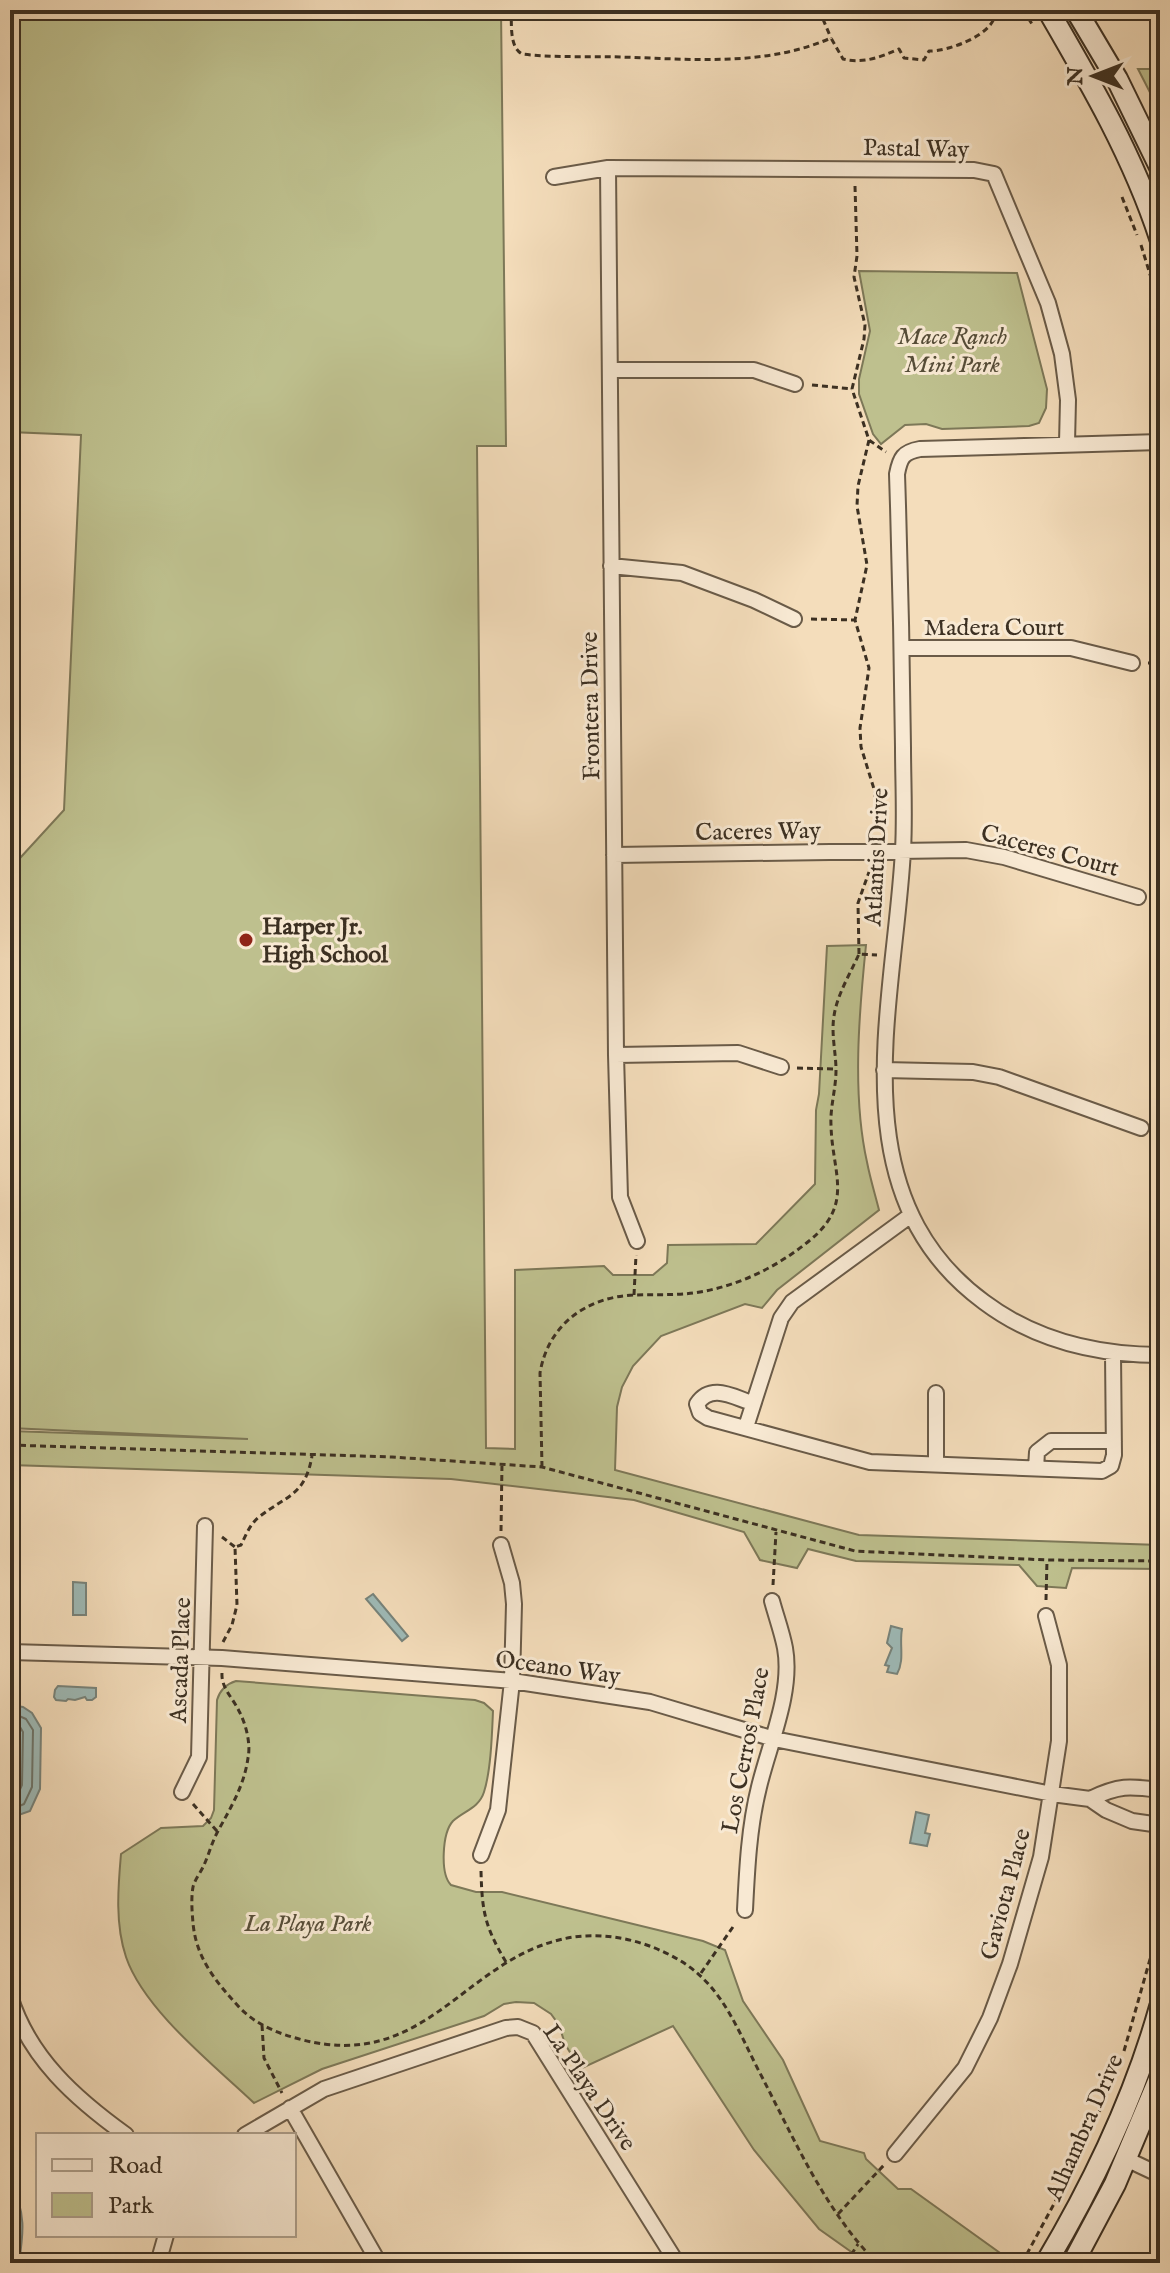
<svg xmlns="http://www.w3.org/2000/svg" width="1170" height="2273" viewBox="0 0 1170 2273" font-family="'IM FELL English',serif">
	<rect width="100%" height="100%" fill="#f4ddbb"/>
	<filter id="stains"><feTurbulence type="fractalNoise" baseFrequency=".0025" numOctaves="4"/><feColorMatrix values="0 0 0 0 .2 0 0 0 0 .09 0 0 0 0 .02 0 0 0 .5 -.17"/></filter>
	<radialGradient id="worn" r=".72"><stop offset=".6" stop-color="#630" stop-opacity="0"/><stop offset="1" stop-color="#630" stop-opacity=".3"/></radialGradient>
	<path fill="#bec08e" stroke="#7d7858" stroke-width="2" d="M10,10H501L506,446H477L486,1448L515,1449V1270L604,1266L613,1275H653L667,1263L668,1245L756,1244L815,1184L816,1110L819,1094L827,946L866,945C859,1013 852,1095 867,1162C870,1178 875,1194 879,1210L777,1290L762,1308L745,1304L661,1336L633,1366L622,1387L617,1407L615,1470L859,1535L1160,1545V1569L1072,1568L1066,1588L1037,1586L1019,1565L856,1561L808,1549L797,1568L760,1560L744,1532L634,1500L451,1479L10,1465V1431L248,1439L10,1428V869L64,810L81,435L10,432Z
		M1138,69H1160V112Z
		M859,271L1017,273L1047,389L1046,408L1039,423L1029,426L942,429L926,424L905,425L881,444L873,434L859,394V379L870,331Z
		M236,1681L475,1700L484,1703L493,1711C492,1734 491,1770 484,1792C479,1808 464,1811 453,1821C442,1833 440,1874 451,1885L476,1892H502L703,1941L725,1950L743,2001L783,2060L820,2141L864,2153L866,2159L898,2189H911L1014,2263H867L819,2229L754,2150L673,2026L580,2069L565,2044L559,2025L551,2014L534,2003L516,2002L504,2004L484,2016L322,2069L254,2103C214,2065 144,2010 126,1957C115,1924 118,1888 121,1854L161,1828L203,1826L211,1818L214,1810L217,1700C220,1690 226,1684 236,1681Z"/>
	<path fill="#9ebab7" stroke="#77837b" stroke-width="2" d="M73,1582L86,1583V1615H73Z
		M373,1594L408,1636L402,1641L366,1599Z
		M891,1626L902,1629C899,1644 905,1660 897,1674L887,1672L889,1666L885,1665L892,1648L887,1643Z
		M58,1686L96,1688V1697L92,1700H87L85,1697L75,1700L68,1699L66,1701L56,1700L54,1697L55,1690Z
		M10,1705L23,1707L32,1713L41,1728L40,1789L30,1811L10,1818Z
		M916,1812L929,1815L925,1833L930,1834L927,1846L910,1843Z
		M10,2186C27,2209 23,2236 19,2263H10Z"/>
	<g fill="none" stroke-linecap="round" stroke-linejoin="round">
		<path stroke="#6d756c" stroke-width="2" d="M10,1712L26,1719L33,1730L32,1787L24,1804L10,1810
			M10,1722L20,1727L23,1732L22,1785L17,1796L10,1799"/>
		<defs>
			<path id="minor" d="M608,168L616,1055L620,1197L637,1241
				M554,177L608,168L974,170L994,174L1048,303L1062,354L1068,400L1067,443
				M610,370H754L795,384
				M1160,442L920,449C903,452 900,458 897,474C900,565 902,656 903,747C903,781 905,815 903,850C895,1003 836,1193 984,1302C1036,1341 1096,1355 1160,1355
				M611,566L682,573L754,600L794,619
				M902,648H1071L1132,663
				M614,855L966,850L1004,857L1138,897
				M616,1055L738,1053L781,1067
				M884,1070L973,1072L999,1077L1141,1128
				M936,1393V1463
				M752,1403C733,1397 711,1383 697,1404L700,1413L708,1418L870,1462L1102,1471L1111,1466L1114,1455L1113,1354
				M746,1427L781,1318L792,1302L911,1215
				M1036,1468L1037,1452L1051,1441H1114
				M10,1652L222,1658L512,1681L650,1702L774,1739L1052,1794L1090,1799L1106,1810L1132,1821L1160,1825
				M182,1792L199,1757L205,1526
				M1090,1799C1119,1785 1129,1786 1160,1790
				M481,1855L498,1810L512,1681L514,1604L512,1583L501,1545
				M745,1910C747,1869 749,1827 759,1787C769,1745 793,1692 785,1648C782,1632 776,1616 772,1601
				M10,1996C29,2058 76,2099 126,2135
				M290,2108L379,2263
				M245,2135L324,2089L506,2028L518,2027L533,2033L677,2263
				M895,2154L965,2068L990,2018L1010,1964L1041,1857L1059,1741V1665L1046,1616
				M1126,2159L1160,2175
				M158,2263L166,2235"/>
			<path id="secondary" d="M1048,10C1091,84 1133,156 1160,238
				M1076,10L1117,79L1160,167
				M1046,2263C1093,2184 1135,2096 1160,2007
				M1073,2263L1115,2184L1160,2077"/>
		</defs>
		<use href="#minor" stroke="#6a5b48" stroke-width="18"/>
		<use href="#secondary" stroke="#3c3022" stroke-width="24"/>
		<path stroke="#3c3022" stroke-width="3" stroke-dasharray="6 4" stroke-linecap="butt" d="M511,10C512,24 509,47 522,54C555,58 588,56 620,57C691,59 765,67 831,38L843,59C864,64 880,57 899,49L904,58L924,60L929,51C948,52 999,33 995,10
			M819,10L831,38
			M1023,10L1032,24
			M855,186L857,256L854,277L865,325L864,339L852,389L869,440L886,452
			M1122,197L1137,235
			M1141,245L1160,307
			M812,385L852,389
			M869,440L858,486L857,506L867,565L855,620L869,668L860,728L861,747L874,789L880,825
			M811,619L855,620
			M1148,663H1160
			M859,954L858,903L869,872
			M797,1068L836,1069
			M634,1295L636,1255
			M10,1445L392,1457L542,1467L855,1551L1047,1560L1160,1561
			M542,1467L540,1373C548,1325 586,1297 634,1295C656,1294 677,1296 700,1292C740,1285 777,1267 809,1241C855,1204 832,1173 831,1125C830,1107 836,1089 836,1070C836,1053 831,1034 834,1016C837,995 850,974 859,954L877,955
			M501,1531L502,1463
			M222,1537L235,1547
			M773,1585L776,1532
			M1046,1600L1047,1560
			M223,1642L232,1625L237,1605L235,1547L241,1545C246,1535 250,1524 259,1517C287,1495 305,1496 312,1456
			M222,1673C221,1688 233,1698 239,1711C246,1724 251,1744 248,1758C244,1786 231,1807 218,1831C212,1842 209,1854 204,1865C201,1872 195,1879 193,1887C191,1898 192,1912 193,1923C196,1958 216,1982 239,2007C256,2025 279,2034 303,2040C422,2070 461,1967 555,1941C593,1930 634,1937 668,1954C722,1980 736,2028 762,2077C795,2141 826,2212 877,2263
			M193,1804L217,1831
			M481,1871C482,1912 485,1927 506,1962
			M701,1973L735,1924
			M262,2025L264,2058L282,2093
			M1124,2051L1160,1924
			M838,2214L884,2165
			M846,2263L858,2244
			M915,2263C930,2256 944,2257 959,2263
			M1022,2263L1075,2165L1110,2088"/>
		<use href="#minor" stroke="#f8e9d3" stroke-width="14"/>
		<use href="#secondary" stroke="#f8e9d3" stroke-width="20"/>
	</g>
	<circle fill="#8f2418" stroke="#f8e9d3" stroke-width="3" cx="246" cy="940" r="8"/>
	<g text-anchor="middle" stroke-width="6" stroke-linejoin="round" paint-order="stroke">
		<g font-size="24" fill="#3c3022" stroke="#f8e9d3">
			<text transform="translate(916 148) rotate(1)" y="8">Pastal Way</text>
			<text x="994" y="635">Madera Court</text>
			<text transform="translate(590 706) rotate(-91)" y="8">Frontera Drive</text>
			<text transform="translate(758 831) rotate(-1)" y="8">Caceres Way</text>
			<text transform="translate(1050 850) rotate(15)" y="8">Caceres Court</text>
			<text transform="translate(876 857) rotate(-87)" y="8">Atlantis Drive</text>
			<text transform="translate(180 1660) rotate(-88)" y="8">Ascada Place</text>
			<text transform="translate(558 1667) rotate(8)" y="8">Oceano Way</text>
			<text transform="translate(745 1750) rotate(-79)" y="8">Los Cerros Place</text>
			<text transform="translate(1005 1894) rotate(-75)" y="8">Gaviota Place</text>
			<text transform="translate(590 2087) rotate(56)" y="8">La Playa Drive</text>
			<text transform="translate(1084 2127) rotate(-66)" y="8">Alhambra Drive</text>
		</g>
		<g font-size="24" font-style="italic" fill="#564d38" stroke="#f8e9d3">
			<text x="952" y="344">Mace Ranch<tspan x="952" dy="28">Mini Park</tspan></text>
			<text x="308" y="1931">La Playa Park</text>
		</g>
		<g font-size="24" font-weight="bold" fill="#3c3022" stroke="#f8e9d3" text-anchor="start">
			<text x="262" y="934">Harper Jr.<tspan x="262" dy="28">High School</tspan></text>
		</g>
	</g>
	<rect width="1170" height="2273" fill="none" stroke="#f4ddbb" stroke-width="40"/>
	<rect x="12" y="12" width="1146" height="2249" fill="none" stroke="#3c3022" stroke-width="4"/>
	<rect x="20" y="20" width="1130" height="2233" fill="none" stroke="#3c3022" stroke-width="2"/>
	<rect x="36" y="2133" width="260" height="104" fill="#f8e9d3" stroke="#ad9f8c" stroke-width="2"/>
	<rect x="52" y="2159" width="40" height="12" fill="#f8e9d3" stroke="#ad9f8c" stroke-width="2"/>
	<text x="108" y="2173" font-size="24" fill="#3c3022">Road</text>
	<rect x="52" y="2193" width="40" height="24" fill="#bec08e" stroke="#ad9f8c" stroke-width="2"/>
	<text x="108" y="2213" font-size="24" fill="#3c3022">Park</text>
	<g transform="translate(1094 76) rotate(270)" stroke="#f8e9d3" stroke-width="6" paint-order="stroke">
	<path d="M0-6L14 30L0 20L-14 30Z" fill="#3c3022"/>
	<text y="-12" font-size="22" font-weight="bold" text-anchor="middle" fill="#3c3022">N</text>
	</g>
	<rect width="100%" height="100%" filter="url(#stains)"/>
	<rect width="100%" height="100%" fill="url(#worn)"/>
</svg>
